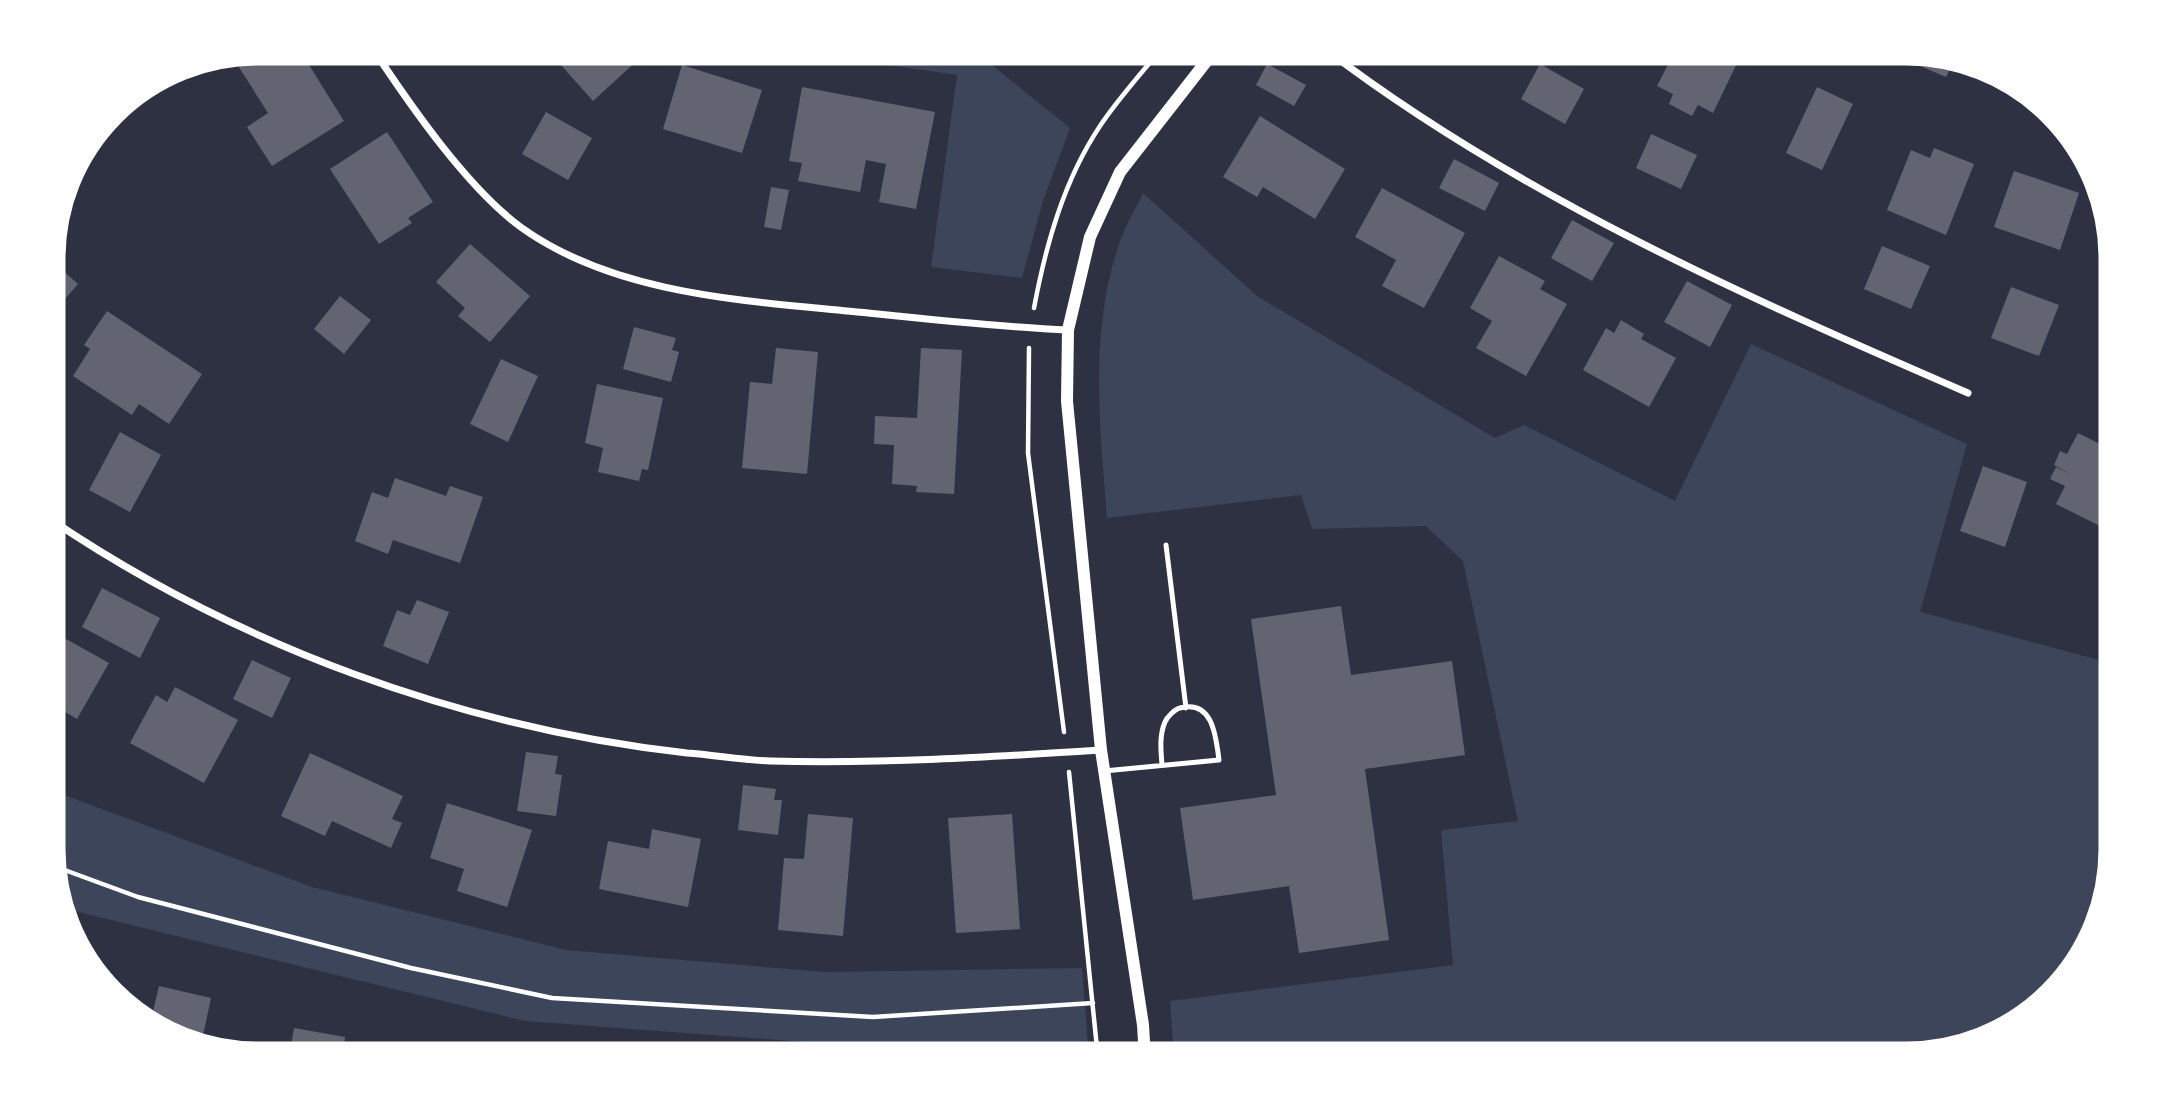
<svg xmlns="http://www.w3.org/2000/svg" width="2164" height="1107" viewBox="0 0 2164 1107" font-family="'Playfair Display',serif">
	<rect width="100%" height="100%" fill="#2d3142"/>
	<path fill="#3c4559" d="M780,49H972L1070,128L1043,201L1022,278L931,267L957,75Z
		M1143,193L1257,296L1495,438L1524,425L1675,501L1751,344L1967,444L1920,612L2114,664L2115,849L2094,941L2022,1023L1919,1058H1174L1170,1001L1453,965L1441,830L1518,821L1463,561L1426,526L1312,529L1301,495L1107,518C1100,427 1089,335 1118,247C1124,228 1135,210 1143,193Z
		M51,790L312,887L566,950L825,972L1082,968L1088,1045L832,1044L525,1021L70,910L64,908L51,877Z"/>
	<path fill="#626471" d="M258,49H299L344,121L272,166L247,127L268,113L235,61Z
		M560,49H632L640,58L593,101L561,65L568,58Z
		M1676,49H1734L1742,53L1713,113L1698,105L1692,116L1669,104L1673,94L1657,86Z
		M1880,49H1906L1962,62L1959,70L1951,67L1946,77Z
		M1267,64L1306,85L1294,106L1256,85Z
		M1540,64L1584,89L1565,124L1521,99Z
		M682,65L762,90L742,153L663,129Z
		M2005,76L2035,102L2034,103L2000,89Z
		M802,87L935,112L916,209L879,202L886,164L866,160L860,192L798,181L802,163L789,161Z
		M1817,87L1853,104L1822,170L1786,153Z
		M546,112L592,138L568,180L522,154Z
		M1260,116L1345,169L1315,219L1263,187L1257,197L1223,177Z
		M387,132L433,202L408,218L412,223L379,244L330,169Z
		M1651,134L1697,155L1681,189L1636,168Z
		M1934,148L1974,164L1946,235L1887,210L1911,150L1930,158Z
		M1454,159L1499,183L1485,211L1439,188Z
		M2014,171L2079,193L2060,250L1994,227Z
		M771,187L789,190L781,230L764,227Z
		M1382,188L1465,233L1424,308L1382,286L1396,260L1355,237Z
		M1572,220L1614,243L1592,281L1551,258Z
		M470,244L530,296L490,342L458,316L465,308L436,282Z
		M1882,246L1930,266L1911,309L1864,289Z
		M1499,256L1545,281L1540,289L1567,304L1526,376L1476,348L1492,321L1470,308Z
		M50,259L78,284L50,316Z
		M1687,281L1732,305L1710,347L1664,322Z
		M2011,287L2059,305L2039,356L1991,338Z
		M340,296L371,320L344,354L314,329Z
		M107,311L202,374L169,424L139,404L132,415L73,376L90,349L84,345Z
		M1621,320L1644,334L1641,339L1676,358L1649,407L1583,370L1606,328L1614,333Z
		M634,327L676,338L672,350L679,352L671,382L623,369Z
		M776,348L818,352L807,474L742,468L750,382L772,384Z
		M921,348L962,350L954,494L916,492L917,486L892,484L894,445L874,444L875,416L917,418Z
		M501,359L538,376L508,442L470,424Z
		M2113,372H2114V410L2103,407Z
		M597,384L663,398L648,470L642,469L639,481L598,472L603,448L585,443Z
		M120,432L161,455L130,512L89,490Z
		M2078,433L2114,451L2112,532L2056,504L2065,486L2050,479L2056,467L2071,474L2054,465L2060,451L2067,454Z
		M1983,466L2027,482L2005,547L1960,531Z
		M395,478L446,496L450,486L483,497L460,563L393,540L388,554L355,541L372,492L388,498Z
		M102,588L160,618L140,658L82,627Z
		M417,600L449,612L428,664L383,646L397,610L410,615Z
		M1341,606L1351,675L1452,661L1465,755L1365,769L1389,940L1299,953L1289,886L1193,900L1180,808L1276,795L1251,619Z
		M50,630L109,663L77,719L50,703Z
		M252,660L291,678L272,718L233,699Z
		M175,687L238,720L204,783L130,743L156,695L167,702Z
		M526,752L558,756L555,774L562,775L556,816L517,811Z
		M310,753L403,796L392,819L402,823L391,848L332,821L325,836L281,816Z
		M743,785L776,789L774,800H782L778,835L738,830Z
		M447,803L532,830L507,907L457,891L464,869L430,858Z
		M808,814L853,818L843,936L778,930L784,858L804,859Z
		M1012,814L1020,929L956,933L948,818Z
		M652,829L701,839L688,907L599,889L608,841L649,849Z
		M159,986L211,998L201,1045L166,1037L150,1024Z
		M294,1028L345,1037L343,1053L349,1054L348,1058H289Z"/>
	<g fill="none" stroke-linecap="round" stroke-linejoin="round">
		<path stroke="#fff" stroke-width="4.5" d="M1034,308C1046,244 1064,180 1100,126C1118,99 1141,74 1161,49
			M1029,348L1028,453L1064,732
			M1069,772L1098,1058
			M51,865L138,897L411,968L552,998L873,1017L1093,1003"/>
		<path stroke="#fff" stroke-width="5" d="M1166,545L1186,708
			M1104,771L1219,760C1216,737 1213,699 1180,708C1175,709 1167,717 1165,722C1159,736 1161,751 1162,765"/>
		<path stroke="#fff" stroke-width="7" d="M373,49C410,105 468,189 522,228C619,297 753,301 868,313C935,320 1001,327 1068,330
			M1325,49C1518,196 1746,297 1968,393
			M50,519C238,646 462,728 687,753C715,755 742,760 770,761C880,764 991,757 1101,750"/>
		<path stroke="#fff" stroke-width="12" d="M1145,1058L1143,1025L1101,750L1067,401L1068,330L1090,237L1120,172L1216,49"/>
	</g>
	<path d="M0 0H2164V1107H0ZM258 61H1906A197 197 0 0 1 2103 258V849A197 197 0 0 1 1906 1046H258A197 197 0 0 1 61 849V258A197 197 0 0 1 258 61Z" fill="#fff" fill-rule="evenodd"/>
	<path fill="none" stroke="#fff" stroke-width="9" d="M258 61H1906A197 197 0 0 1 2103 258V849A197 197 0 0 1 1906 1046H258A197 197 0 0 1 61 849V258A197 197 0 0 1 258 61Z"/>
</svg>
